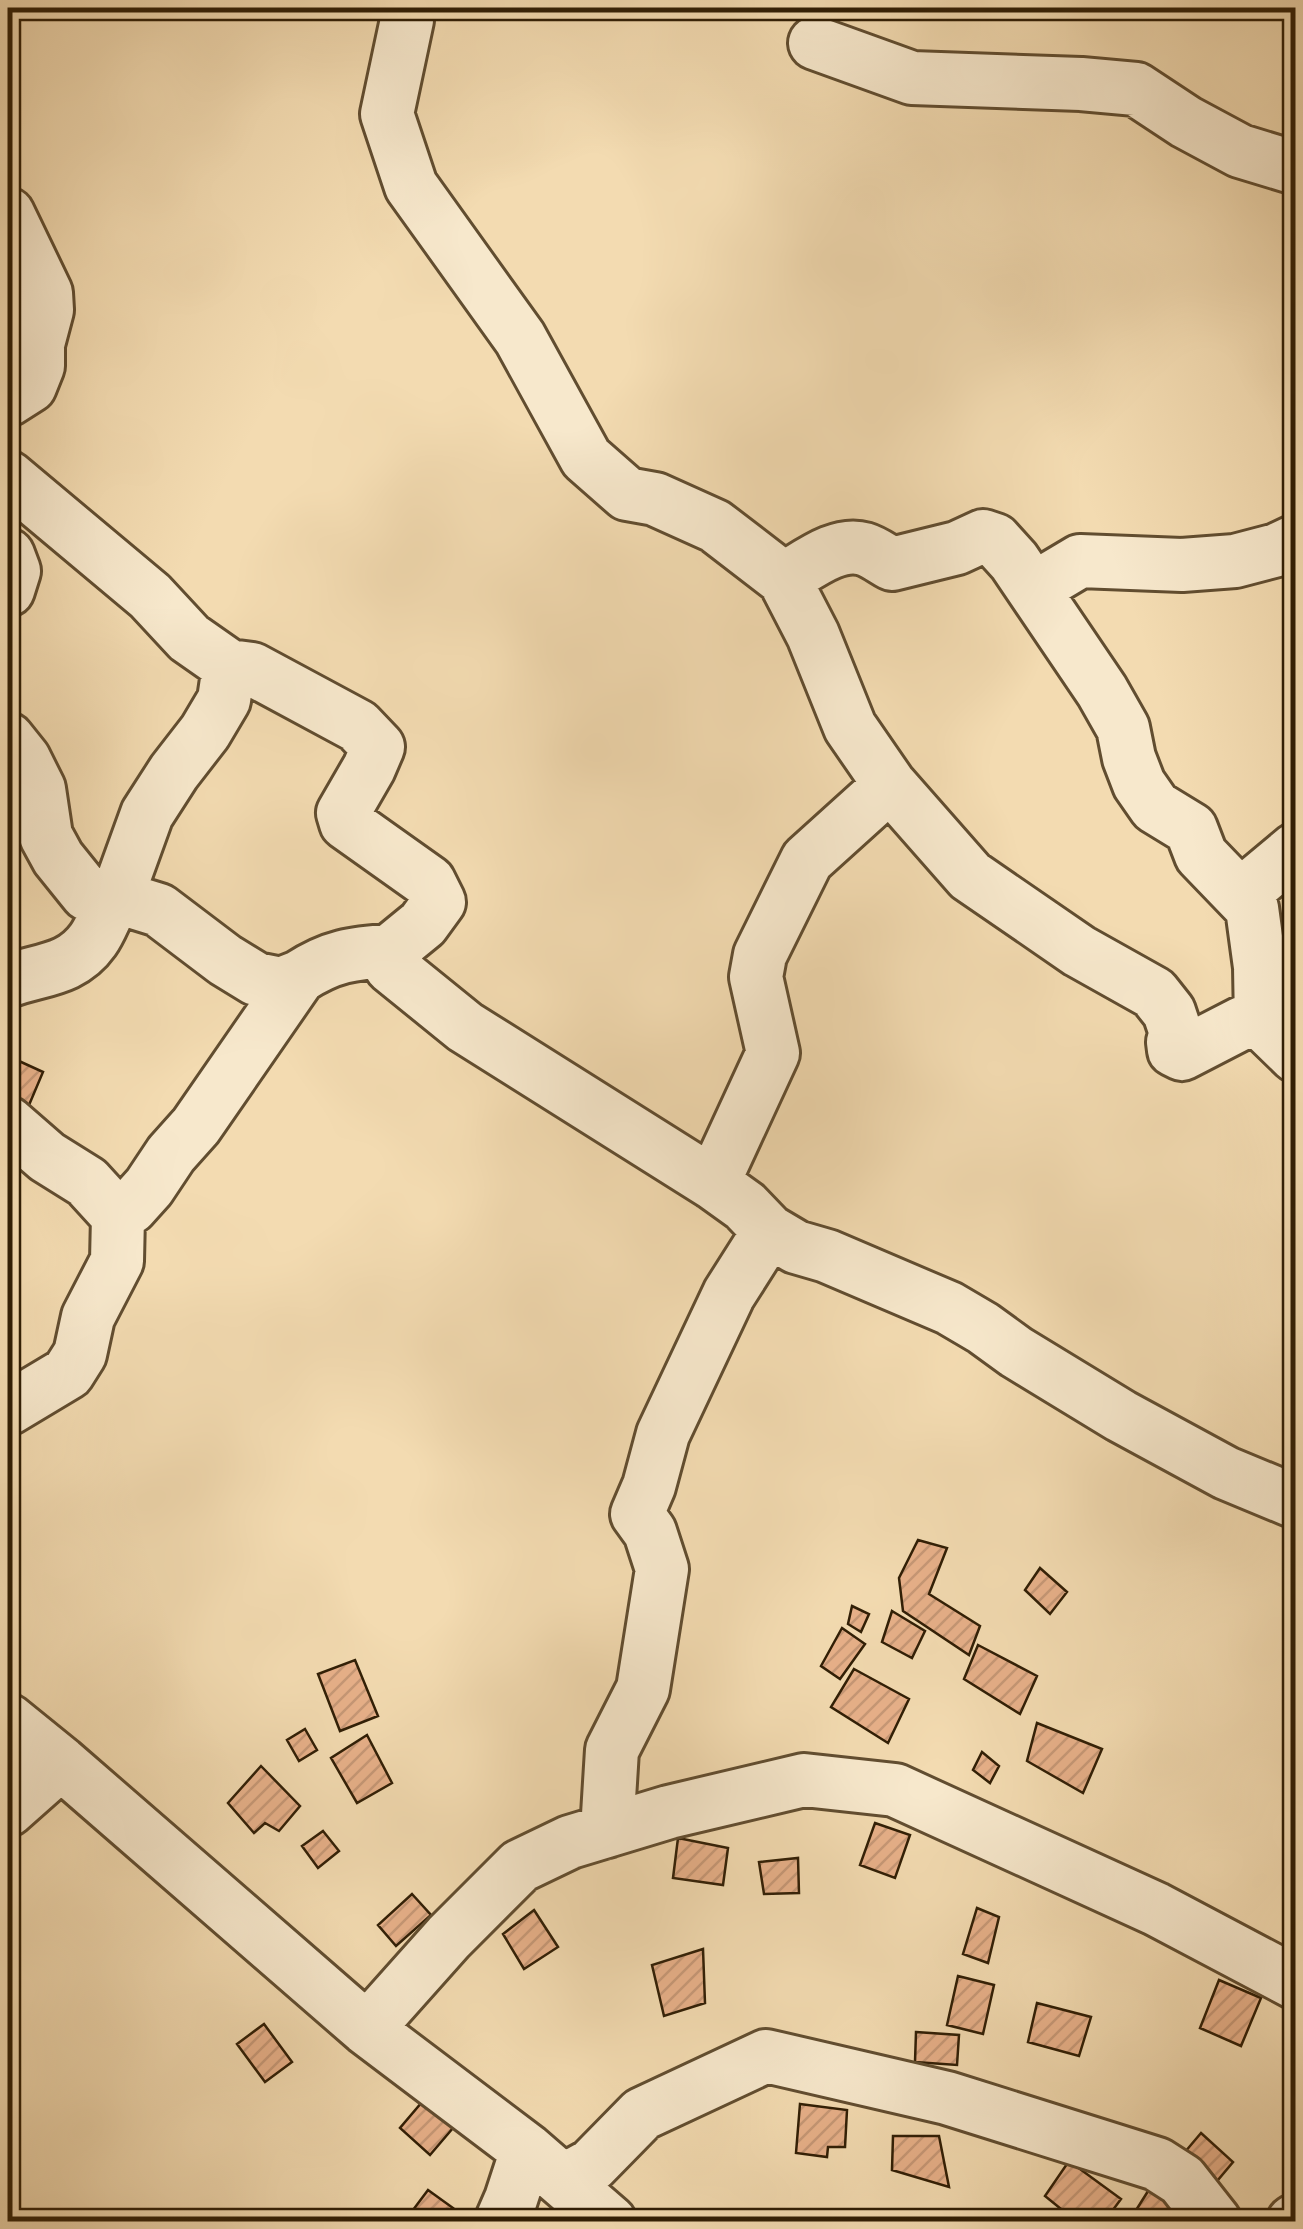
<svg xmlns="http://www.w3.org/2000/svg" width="1303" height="2229" viewBox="0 0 1303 2229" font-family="'IM FELL Double Pica',serif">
	<defs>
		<pattern id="building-hatch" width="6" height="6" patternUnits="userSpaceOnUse" patternTransform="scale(2.5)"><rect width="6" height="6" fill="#e8b18a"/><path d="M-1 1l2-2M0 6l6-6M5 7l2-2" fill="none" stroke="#c79876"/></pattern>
	</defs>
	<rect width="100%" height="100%" fill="#f3dbb1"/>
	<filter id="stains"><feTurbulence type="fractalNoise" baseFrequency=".002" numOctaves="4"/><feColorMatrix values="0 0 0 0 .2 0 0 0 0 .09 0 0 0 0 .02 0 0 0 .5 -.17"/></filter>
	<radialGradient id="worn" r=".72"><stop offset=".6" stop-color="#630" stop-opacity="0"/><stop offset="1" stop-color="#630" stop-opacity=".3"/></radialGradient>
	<path fill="url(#building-hatch)" stroke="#301e05" stroke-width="2.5" d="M8,1056L43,1072L29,1105L8,1095Z
		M918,1540L947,1548L929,1594L980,1626L969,1655L903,1611L899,1578Z
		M1040,1568L1067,1592L1050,1614L1025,1590Z
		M852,1606L869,1614L861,1632L848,1624Z
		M892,1611L925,1631L912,1658L882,1642Z
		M842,1628L865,1644L840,1679L821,1666Z
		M978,1645L1037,1676L1020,1714L964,1679Z
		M355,1660L378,1716L340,1731L318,1674Z
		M854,1669L909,1699L888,1743L831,1707Z
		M1037,1723L1102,1749L1083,1793L1027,1761Z
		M305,1729L317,1750L299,1761L287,1740Z
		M367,1735L392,1783L357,1803L331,1758Z
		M982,1752L999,1766L990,1783L973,1770Z
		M261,1766L300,1806L279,1831L265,1823L254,1833L228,1803Z
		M875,1823L910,1835L895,1878L860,1865Z
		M323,1831L339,1851L318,1868L302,1846Z
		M678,1838L728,1848L723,1885L673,1878Z
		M798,1858L799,1893L764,1894L759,1862Z
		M412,1894L431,1915L396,1946L378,1925Z
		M977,1908L999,1917L988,1963L963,1954Z
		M534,1910L558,1947L524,1969L503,1934Z
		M703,1949L705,2003L664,2016L652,1965Z
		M958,1976L994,1985L983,2034L947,2025Z
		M1219,1980L1261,1998L1241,2046L1200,2028Z
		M1037,2003L1091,2017L1079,2056L1028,2042Z
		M264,2024L292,2062L265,2082L237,2044Z
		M916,2032L959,2035L957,2065L915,2062Z
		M428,2095L459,2121L430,2155L400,2128Z
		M800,2104L847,2110L845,2147H828L827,2157L796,2153Z
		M1201,2133L1233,2162L1202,2199L1174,2165Z
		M893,2136H939L949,2187L892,2170Z
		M1069,2161L1121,2199L1104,2222H1077L1045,2196Z
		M1150,2188L1187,2219L1186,2222H1143L1133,2215Z
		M428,2190L453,2208L443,2222H404Z"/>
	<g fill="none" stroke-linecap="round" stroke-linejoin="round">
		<defs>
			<path id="minor" d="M407,8V20L387,114L411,186L520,338L586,458L627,494L655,499L715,526L784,579L813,635L850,727L890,785L970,876L1079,951L1154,993L1169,1012L1176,1033L1173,1042L1174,1050L1182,1054L1242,1023L1261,1022L1296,1056
				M815,43L912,78L1081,84L1136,89L1186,122L1240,151L1296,168
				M8,214L46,293L47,310L38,344V366L30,386L8,400
				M8,477L150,596L189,638L229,666L252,669L358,726L378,747L369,768L343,813L346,823L429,882L439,902L423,924L390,951L391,967L465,1027L713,1183L745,1206L769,1231L796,1247L827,1256L949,1308L983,1328L1016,1352L1121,1416L1226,1473L1296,1502
				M8,555L14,571L8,590
				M784,579C807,566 837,541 864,549C874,552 883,559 892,564L957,548L983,536L995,540L1014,561L1102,691L1123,728L1129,758L1139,784L1155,807L1191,829L1201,855L1252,908L1260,967L1261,1022
				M1033,589L1080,561L1182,565L1235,561L1277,550L1296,541
				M8,739L24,759L39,789L46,836L58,858L87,894L109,906
				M1241,895L1296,849
				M117,897L159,910L225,960L256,979L281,984L299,977
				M8,981C40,969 71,971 93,940C103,926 106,910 117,897L147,814L174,772L205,732L224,700L229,666
				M8,1123L47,1157L87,1182L118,1216
				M713,1183L773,1053L756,977L760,955L807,860L890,785
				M8,1409L68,1373L80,1354L88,1317L117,1261L118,1216L131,1207L149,1187L171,1154L196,1126L299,977C331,956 353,953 390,951
				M8,1720L61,1763L367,2029L527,2150L610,2222
				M8,1810L61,1763
				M607,1831L612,1750L643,1689L662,1569L650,1532L637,1514L649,1486L663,1434L729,1294L769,1231
				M367,2029L449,1937L520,1866L570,1842L669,1812L804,1780L895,1790L1156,1909L1296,1983
				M563,2181L592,2165L642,2114L766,2056L947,2098L1157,2164L1182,2180L1215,2222
				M501,2222L511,2199L527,2150
				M1293,2222L1296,2220"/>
		</defs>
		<use href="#minor" stroke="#614d30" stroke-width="58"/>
		<use href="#minor" stroke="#f7e8cc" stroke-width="52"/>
	</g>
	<rect width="1303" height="2229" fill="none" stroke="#f3dbb1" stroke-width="40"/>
	<rect x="10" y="10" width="1283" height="2209" fill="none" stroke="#301e05" stroke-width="5"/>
	<rect x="20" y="20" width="1263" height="2189" fill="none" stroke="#301e05" stroke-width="2.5"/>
	<rect width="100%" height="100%" filter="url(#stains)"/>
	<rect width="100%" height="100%" fill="url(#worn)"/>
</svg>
